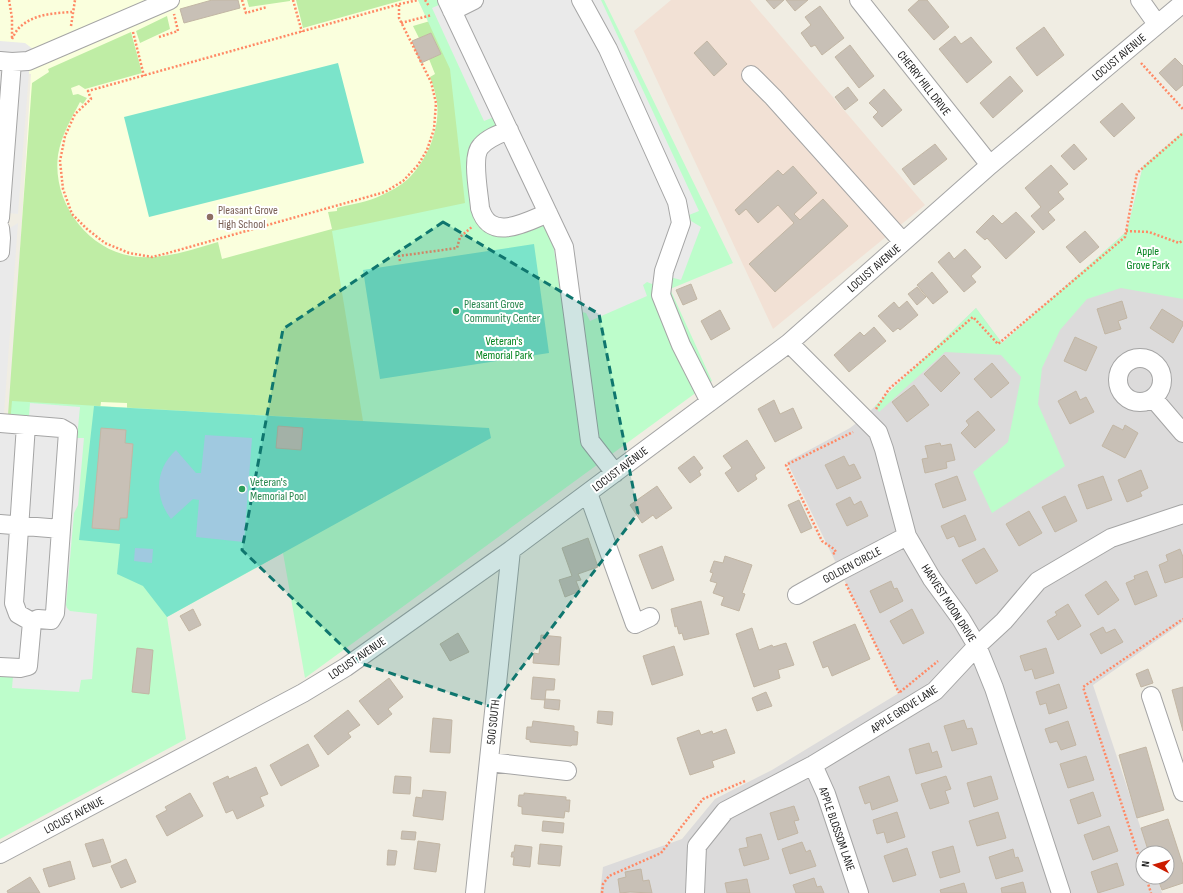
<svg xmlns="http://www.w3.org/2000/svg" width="1183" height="893" viewBox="0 0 1183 893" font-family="'Sofia Sans Condensed',sans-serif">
	<rect width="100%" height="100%" fill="#f0ede3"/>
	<path fill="#dcdbdb" d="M1183,132V622L1093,685L1149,853H1143V877H1157L1162,893H600L603,867L682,839L715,799L772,770L899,693L787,462L850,428L864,417L976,308L1002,343L1127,231L1143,166Z"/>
	<path fill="#faffdd" d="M0,0H418L450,69L363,421L11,401L31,74L0,70Z"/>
	<path fill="#f2e1d5" d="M671,0H750L925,205L773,329L634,31Z"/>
	<path fill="#bfeda5" d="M247,0H290V1L249,7Z
		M296,0H403L303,28Z
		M167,16L170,29L140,43L136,31Z
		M430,21L451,69L578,441L127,416V403L101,402L100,410L29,416L8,415L32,83L49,72L48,69L131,32L142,73L85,89L79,85L71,88L73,95L78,94L87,98L83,104L80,102C71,119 61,136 58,155C52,201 86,248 131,256C161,261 190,250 218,242L222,259L332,229L328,212L337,211V208C352,204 368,202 382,195C391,191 400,186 408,179C427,160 440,130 437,103C436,94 433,85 430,77L435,74L429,59L441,54L431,33L419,38L413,26Z"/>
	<path fill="#bdfdcb" d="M418,0H604L733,263L670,289L712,381L305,678L283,553L167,617L186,739L0,839V539L12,401L363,421L332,231L465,203L450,69Z
		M1183,132V299L1121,288L1087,299L1060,330L1042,368L1038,404L1065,466L992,513L973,472L1008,442L1021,377L1001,355L945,352L879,412L875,406L976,308L1002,343L1127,231L1143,166Z"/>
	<path fill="#7be4ca" d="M338,63L364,163L149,217L124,117Z
		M534,244L549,353L380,379L363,270Z
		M94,406L489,428L491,438L167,617L143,586L117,574L120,544L79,540Z"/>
	<path fill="#eaeaea" d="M441,0H601L699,211L689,215L691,221L701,227L681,280L670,277L652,284L647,282L643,285L647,296L590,321L586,313L582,312L580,314L564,315L553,244L545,226L538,225L522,232L472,207L494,128L496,124L494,117L484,121L432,8L441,4Z
		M0,41L25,43L33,49L29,72L18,214L8,213L6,229L10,228L18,223L4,414L29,416L30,403L80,407L77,438H84L78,505L74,513L66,605L67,608L70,611L97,614L92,679L81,680L79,692L12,688L13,676L0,675Z"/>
	<path fill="#a0c9e0" d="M205,435L252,438L244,542L196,537L199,500L193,499L171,519C154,497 155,469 176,450L196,473H201Z
		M135,548L153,549L152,563L134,561Z"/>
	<path fill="#c8c0b6" stroke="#c2b6a4" d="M212,0H238L240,8L184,23L180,9Z
		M766,0H784L774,9Z
		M786,0H808L795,11Z
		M919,0H927L949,27L934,40L908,10Z
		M820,6L844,38L822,55L815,45L811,47L801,33L811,25L805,17Z
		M1044,27L1064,55L1037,76L1016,48Z
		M431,33L441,54L421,63L412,41Z
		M955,36L961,44L971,37L992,62L967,83L939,49Z
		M707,41L727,64L714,76L694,53Z
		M850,45L874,76L859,88L835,57Z
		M1175,58L1183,66V85L1176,91L1159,73Z
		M1010,76L1023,91L993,118L980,103Z
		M848,87L858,100L845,110L835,97Z
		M884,89L902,110L882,127L873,117L878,112L869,103Z
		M1122,103L1135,118L1114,137L1100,122Z
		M935,144L947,159L914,185L902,169Z
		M1074,144L1087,159L1074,170L1061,156Z
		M1051,165L1068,184L1058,192L1064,199L1048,212L1055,220L1043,230L1031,216L1041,207L1025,188Z
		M793,166L817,193L794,214L800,220L823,199L848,226L775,292L749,264L794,223L778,205L758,223L746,209L739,215L735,210L778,170L783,175Z
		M1016,212L1035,232L1006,259L987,238L985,240L976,232L993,215L1002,224Z
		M1085,231L1099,247L1080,263L1066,247Z
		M965,249L981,267L971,276L976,282L964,292L938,262L949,252L954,259Z
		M932,272L948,292L933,304L917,285Z
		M691,284L697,299L683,305L676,290Z
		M917,287L926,297L917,305L908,294Z
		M907,301L918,315L900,330L898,328L893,332L878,316L894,302L899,308Z
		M1122,301L1127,318L1118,321L1121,329L1105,334L1097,309Z
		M1162,309L1183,322V325L1173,343L1150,328Z
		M720,310L730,329L711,340L701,321Z
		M874,327L886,341L849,372L834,355L860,332L864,336Z
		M1075,337L1097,347L1086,371L1064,361Z
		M944,355L960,373L941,392L924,374Z
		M992,363L1009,383L991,398L974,379Z
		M914,385L929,405L907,422L892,402Z
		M1076,391L1080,400L1086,397L1094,412L1070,424L1058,401Z
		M774,400L780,414L793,408L802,428L775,442L758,409Z
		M978,411L995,430L975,448L961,433L969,425L966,421Z
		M1113,425L1123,430L1125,425L1138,433L1125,458L1102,446Z
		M278,426L303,428L301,450L276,448Z
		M101,428L126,430L125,443L133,444L127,518H120L119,530L92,528Z
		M747,440L765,468L755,475L757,479L738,492L725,473L732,468L723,456Z
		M940,443L941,446L951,444L955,460L946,462L947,468L925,473L922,459L928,458L925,446Z
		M694,456L703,468L699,471L701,475L690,483L678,468Z
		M844,456L849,466L854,464L861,478L837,489L825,465Z
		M1141,470L1148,488L1140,492L1142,496L1127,502L1118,480Z
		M957,476L966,500L943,508L935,484Z
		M1103,476L1112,500L1087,509L1078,485Z
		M657,486L672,508L656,519L653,515L642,523L630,505Z
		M1065,496L1077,521L1055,532L1042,507Z
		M850,497L854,505L861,501L868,516L847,526L836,504Z
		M799,500L812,528L801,533L788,505Z
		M1029,511L1042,533L1019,546L1006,524Z
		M965,515L976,540L959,547L954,536L947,539L941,526Z
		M588,538L598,567L578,574L581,580L576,581L580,591L565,597L559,580L572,576L562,548Z
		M662,546L674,580L652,589L639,555Z
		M984,548L998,571L976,584L962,560Z
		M1180,549L1183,557V577L1165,583L1159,565L1168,561L1166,555Z
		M725,556L752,565L742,593L745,594L739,611L721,605L724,597L713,593L717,583L710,581L713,573L710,572L714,561L723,563Z
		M1147,571L1157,596L1135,605L1126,583L1135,579L1134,576Z
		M891,581L894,589L897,588L903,601L880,613L870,591Z
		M1106,581L1119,600L1098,615L1085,595Z
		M701,601L709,634L684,640L682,633L679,634L677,626L675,627L671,609Z
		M1068,604L1081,626L1058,640L1047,621L1057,615L1055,612Z
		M193,609L201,625L189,631L180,616Z
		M912,609L924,633L903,644L890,621Z
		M855,624L870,659L832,676L828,666L823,668L813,642Z
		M1103,627L1106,633L1115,629L1123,642L1101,654L1090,634Z
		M752,628L759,650L772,645L773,647L786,643L794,665L778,670L780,678L754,687L736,634Z
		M458,633L469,652L450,661L440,644Z
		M541,635L561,637L559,665L533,663L534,653L539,654Z
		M674,646L683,675L652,685L643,656Z
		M137,648L153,650L149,694L132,692Z
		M1046,648L1054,673L1035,679L1032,669L1025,671L1020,656Z
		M1148,669L1153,683L1141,687L1136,674Z
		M533,677L555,679L554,690H546L545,700L531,699Z
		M389,678L403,697L388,709L392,714L378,725L359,701Z
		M1059,684L1067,708L1049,714L1046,703L1040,705L1036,692Z
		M1183,687V731L1172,690Z
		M766,692L772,706L757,711L752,698Z
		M545,699L560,700L559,710L544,708Z
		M348,710L360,725L348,733L351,737L328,755L314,736Z
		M598,711L613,712L612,725L597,723Z
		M433,718L452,720L450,753L430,752Z
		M964,720L967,729L972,728L977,744L952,751L944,726Z
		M533,721L574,726V731L578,732L577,745H572L571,746L530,742V740L526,739L527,727H532Z
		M1068,721L1076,745L1061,750L1057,741L1050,743L1045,729Z
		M726,729L735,753L712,761L714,767L690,775L677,738L699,730L701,735L712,731L713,734Z
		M929,743L932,753L937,751L942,767L916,774L909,749Z
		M308,744L319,766L281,786L270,765Z
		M1146,747L1164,810L1137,818L1119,755Z
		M1086,756L1094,780L1068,788L1060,764Z
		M256,767L268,794L260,797L264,806L237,819L233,810L226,813L213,783L228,776L229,779Z
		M395,776L411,777L410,794L393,793Z
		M889,776L898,801L872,810L870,802L865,804L859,787Z
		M946,776L951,789L945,791L949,803L930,809L921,784Z
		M991,776L998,799L974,807L967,783Z
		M423,790L446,792L443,820L413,816L416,797L422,798Z
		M1093,792L1101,816L1078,824L1070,800Z
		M190,793L203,816L167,836L156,816L167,810L165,807Z
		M524,793L566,797V800H570L569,812L565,811L564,818L522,814V807L518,806L519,795H524Z
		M794,806L799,820L794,821L798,833L778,840L770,813Z
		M897,812L905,837L887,843L884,832L877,834L873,820Z
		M998,812L1006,838L977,846L969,821Z
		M1168,819L1183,865V883L1162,890L1157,877H1167V853H1149L1141,828Z
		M543,821L564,823L563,833L542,831Z
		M1109,826L1118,851L1093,860L1084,835Z
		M402,831L416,832L415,840L401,839Z
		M761,834L769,859L744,866L739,849L748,847L746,838Z
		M103,839L111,862L93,867L85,844Z
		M418,841L440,844L436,872L414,869Z
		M802,842L806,852L810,850L816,866L790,874L782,849Z
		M540,844L562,846L560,866L538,864Z
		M515,845L532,847L530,867L513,865L514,857H511L512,852H514Z
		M953,846L960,872L940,878L932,852Z
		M907,848L916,875L893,882L884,856Z
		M1013,849L1015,858L1018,857L1023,871L996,879L989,857Z
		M388,850L397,851L395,865H387Z
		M126,859L136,882L121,888L111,866Z
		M70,861L75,879L49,887L43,869Z
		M1117,863L1124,885L1098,893L1091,872Z
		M641,869L643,881L649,880L652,893L630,892L620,893L618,879L626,877L625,872Z
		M30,877L40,893H8L7,891Z
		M814,878L817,887L821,886L824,893H796L793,885Z
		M747,879L750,893H727L725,883Z
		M1023,882L1026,893H1002L1001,888Z
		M964,883L967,893H941L940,890Z"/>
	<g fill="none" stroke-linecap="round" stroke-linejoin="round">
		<defs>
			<path id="minor" d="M447,0L564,247L590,441L615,473
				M581,0L608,49L677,202L681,223L664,271L661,295L681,345L710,402
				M859,0L990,165
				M1140,0L1157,24
				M452,11L474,0
				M0,61L12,62L28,61L170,0
				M751,75L773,97L903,242
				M509,130C499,134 488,138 481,146C471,156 479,194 480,208C490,243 526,222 548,213
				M0,218L12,62
				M0,228L1,238L0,252
				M789,343L878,432L884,449L907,536L932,579L961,619L977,646L994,688L1061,893
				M1118 380a22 22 0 1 1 44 0a22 22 0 1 1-44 0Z
				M1153,398L1183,433
				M0,423L61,428L68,432L55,613L51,620L38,619L32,622L28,666L20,668L0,667
				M26,425L14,603L18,614L32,622
				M588,493L635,624L650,617
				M0,524L61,529
				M797,595L840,571L907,536
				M1151,696L1183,792
				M489,762L567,771
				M813,765L826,794L859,893
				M0,854L303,693L346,667L511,550L789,343L990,165L1183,3
				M475,893L511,550
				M695,893L697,846L725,811L813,765L935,691L977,646L1004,621L1038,581L1111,538L1183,514"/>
		</defs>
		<use href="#minor" stroke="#a5a5a5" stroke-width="20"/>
		<path stroke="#ff8965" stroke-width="2.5" stroke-dasharray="2 2" stroke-linecap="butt" d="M9,0L12,18V38
			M242,0L246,13L267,7
			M293,0L302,32
			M425,0L429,6
			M399,5V18L431,82L436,103L434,129L427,150L418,165L403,181L385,192L168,253L152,257L129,253L105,243L87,229L72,214L63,189L60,161L65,136L75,114L91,99L88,91L400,4L418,0
			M401,23L432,15
			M71,26L75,0
			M133,32L144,76
			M159,37L178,31L174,14
			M12,39C14,35 17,29 21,26C35,14 55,13 72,12
			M1141,63L1183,109
			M1126,231L1149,232L1179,243L1183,240
			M400,261L399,256L457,248L460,237L473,226
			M876,409L889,389L973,317L998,344L1125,237L1137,173L1183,133
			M833,554L836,552L834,549L822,541L786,465L853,432
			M846,584L899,693
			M900,692L938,661
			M1143,869L1083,687L1183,619
			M1146,877L1151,893
			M602,893L603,884L609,876L661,853L703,799L745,781"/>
		<use href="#minor" stroke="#fff" stroke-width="18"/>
	</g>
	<path fill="#0f766e" fill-opacity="0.2" stroke="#0f766e" stroke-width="3" stroke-dasharray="8 5" stroke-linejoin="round" d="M443,222L599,314L638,513L492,707L360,663L242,550L283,329Z"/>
	<circle fill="#8d6e63" stroke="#fff" stroke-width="1.5" cx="210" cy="217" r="4"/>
	<g fill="#2e9e5b" stroke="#fff" stroke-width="1.5">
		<circle cx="456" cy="311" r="4"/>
		<circle cx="242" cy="489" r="4"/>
	</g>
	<g text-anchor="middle" stroke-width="4" stroke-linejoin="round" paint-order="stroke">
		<g font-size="12" fill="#1e1e1e" stroke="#fff">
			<text transform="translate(1119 57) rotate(-40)" y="4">LOCUST AVENUE</text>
			<text transform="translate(924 83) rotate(52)" y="4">CHERRY HILL DRIVE</text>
			<text transform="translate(874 268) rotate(-41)" y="4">LOCUST AVENUE</text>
			<text transform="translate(620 469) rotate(-37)" y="4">LOCUST AVENUE</text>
			<text transform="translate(852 565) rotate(-28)" y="4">GOLDEN CIRCLE</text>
			<text transform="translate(949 603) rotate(57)" y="4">HARVEST MOON DRIVE</text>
			<text transform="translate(357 658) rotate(-34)" y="4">LOCUST AVENUE</text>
			<text transform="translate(904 709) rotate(-33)" y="4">APPLE GROVE LANE</text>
			<text transform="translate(493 722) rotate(-84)" y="4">500 SOUTH</text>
			<text transform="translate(74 815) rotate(-28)" y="4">LOCUST AVENUE</text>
			<text transform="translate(837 829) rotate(71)" y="4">APPLE BLOSSOM LANE</text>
		</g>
		<g font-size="12" fill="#785e54" stroke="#fff" text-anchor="start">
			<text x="218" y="214">Pleasant Grove<tspan x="218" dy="14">High School</tspan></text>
		</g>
		<g font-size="12" fill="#048420" stroke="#fff">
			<text x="1148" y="255">Apple<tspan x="1148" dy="14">Grove Park</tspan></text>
			<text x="504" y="345">Veteran's<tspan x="504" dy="14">Memorial Park</tspan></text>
		</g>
		<g font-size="12" fill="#27864d" stroke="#fff" text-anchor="start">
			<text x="464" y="308">Pleasant Grove<tspan x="464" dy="14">Community Center</tspan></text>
			<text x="250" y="486">Veteran's<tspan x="250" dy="14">Memorial Pool</tspan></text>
		</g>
	</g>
	<g transform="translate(1155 865) rotate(276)"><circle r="19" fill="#ffffff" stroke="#a5a5a5"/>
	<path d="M0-3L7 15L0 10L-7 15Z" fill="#cc1c00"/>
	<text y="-6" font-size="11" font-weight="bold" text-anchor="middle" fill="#1e1e1e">N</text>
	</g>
</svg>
